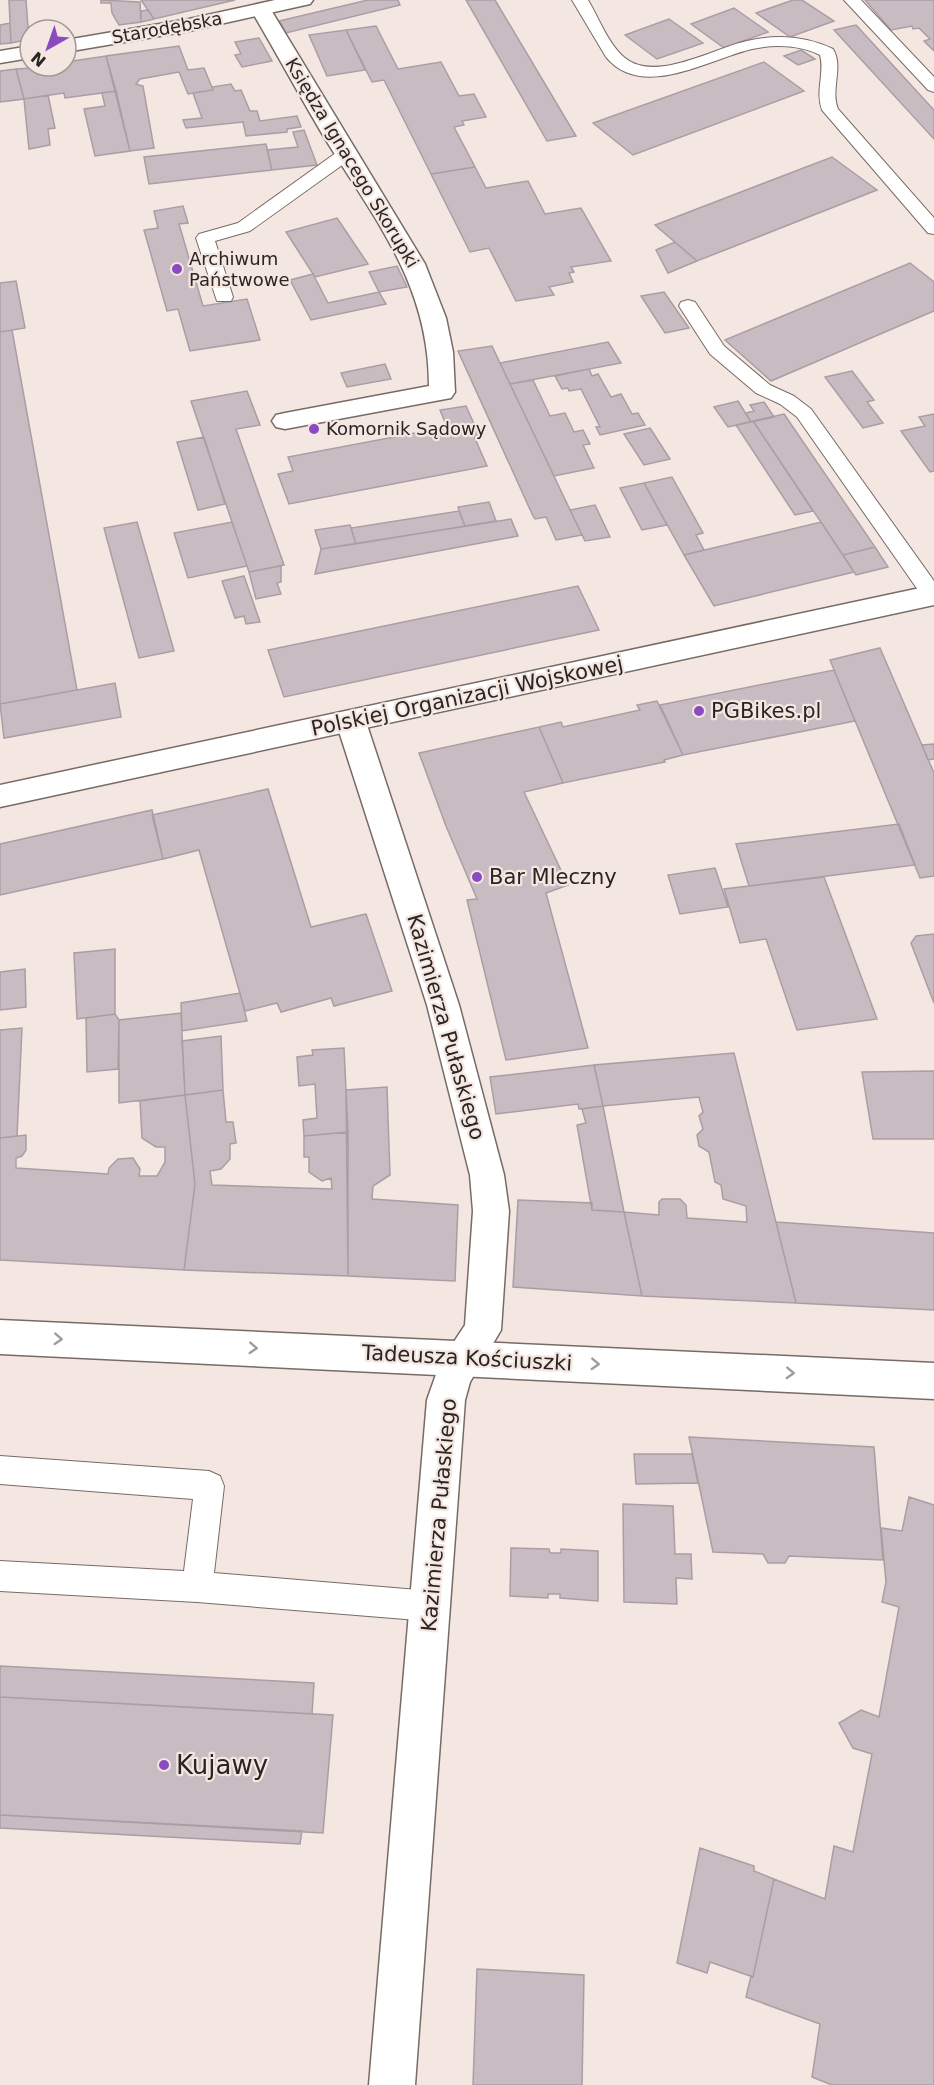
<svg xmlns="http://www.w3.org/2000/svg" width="934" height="2085" viewBox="0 0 934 2085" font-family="'DejaVu Sans',sans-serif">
	<rect width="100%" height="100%" fill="#f4e6e0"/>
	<path fill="#c8bbc2" stroke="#aa9ea4" stroke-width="1.5" d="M9,0H26L28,27L50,23L51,30H30V39L11,43Z
		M101,0L140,2L141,22L119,25L112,13L111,3H101Z
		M141,0H235L154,19Z
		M368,0H398L400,5L286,33L279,21Z
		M466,0H495L576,136L547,141Z
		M793,0H802L834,21L790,37L756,13Z
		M865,0H934V51L924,41L930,39L919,28L913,29L912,26L891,30Z
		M734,8L768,32L724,48L691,24Z
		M148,10L154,19L141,22V11Z
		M669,19L703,43L657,59L625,35Z
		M10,23L11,43L0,44V25Z
		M856,25L934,110V139L834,30Z
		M376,26L398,69L441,62L459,96L474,94L486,117L462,121L464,125L454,127L475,167L431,174L384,80L372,82L346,30Z
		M346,30L365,70L327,76L309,35Z
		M259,38L272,61L242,67L235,55L241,54L235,42Z
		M179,46L188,70L204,68L213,90L188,94L179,72L140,79L136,84L143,86L154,148L130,151L106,56Z
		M801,50L815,59L798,65L784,56Z
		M106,56L116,91L65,98L64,93L24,99L16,69L66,66V62Z
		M764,62L804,91L633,155L593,123Z
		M16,69L24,99L0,102V71Z
		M231,84L235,91L241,90L250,111H257L260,121L297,116L301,127L287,129V132L246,136L243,122L186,128L183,120L202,118L193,93L213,90L212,87Z
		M116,91L130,151L95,156L84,109L105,106L102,93Z
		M48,95L55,128L48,129L50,145L29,149L24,99Z
		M304,130L317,165L272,170L267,150L298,147L293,132Z
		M266,144L272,170L149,184L144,157Z
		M832,157L877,190L697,261L655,225Z
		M475,167L486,188L528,181L545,214L581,208L611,261L571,267L574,272L569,273L573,282L549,287L554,295L516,301L489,248L470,252L431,174Z
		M183,206L188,223L179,224L203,306L247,299L260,340L190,351L178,309L167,311L144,230L158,228L154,211Z
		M337,218L368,264L315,277L286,232Z
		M675,242L697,261L668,273L656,250Z
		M910,263L934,282V311L771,381L725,340Z
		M397,266L407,287L379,292L369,272Z
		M313,274L328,303L379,292L386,304L311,320L290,280Z
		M16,281L25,328L0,332V283Z
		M664,292L689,328L665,333L641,296Z
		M12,330L77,690L0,704V332Z
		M608,342L621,363L510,384L500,363Z
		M492,346L500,363L582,535L556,540L546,517L535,519L533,516L458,351Z
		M385,364L391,379L347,387L341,373Z
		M589,369L592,376L598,374L611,397L621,394L632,414L638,413L645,425L600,435L596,427H600L581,389L569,391L568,388L562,389L555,376Z
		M852,371L874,400L867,402L883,423L863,428L825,377Z
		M533,380L550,416L565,413L574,432L583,430L590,444L583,445L594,468L554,476L510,384Z
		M247,391L260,425L236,429L284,565L249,572L191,401Z
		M738,401L751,422L728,427L714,407Z
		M764,402L774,417L751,422L746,413L754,411L750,405Z
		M466,406L479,435L474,436L487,466L289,504L278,474L293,471L288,457L447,427L440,410Z
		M784,414L875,547L843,555L753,421Z
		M934,414V471L930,472L901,431L925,426L919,417Z
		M753,421L813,511L795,515L736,425Z
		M650,428L670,459L644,465L624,434Z
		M204,437L225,504L198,510L177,442Z
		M672,477L703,533L696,535L704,550L684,555L644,483Z
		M644,483L667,525L642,530L620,488Z
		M489,502L496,521L465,526L458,507Z
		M595,505L610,537L585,541L570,510Z
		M459,511L465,526L356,544L351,528Z
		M511,519L518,536L315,574L321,549Z
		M137,522L174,651L139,658L104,528Z
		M232,522L247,566L188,578L174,533Z
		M821,522L854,572L714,606L684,555Z
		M350,525L356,544L321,549L315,530Z
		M875,547L888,567L856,575L843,555Z
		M281,566V582L277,583L281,594L256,599L249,572Z
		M244,576L260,622L246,624L244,616L235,618L222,581Z
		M578,586L599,630L284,697L268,650Z
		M880,648L934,773V876L920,878L830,660Z
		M834,670L855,721L683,755L660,705Z
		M115,683L121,717L4,738L0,704Z
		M657,701L683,755L664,760L665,762L563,783L539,727L561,722L563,727L640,710L637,705Z
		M539,727L563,783L524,792L568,885L546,893L588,1048L506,1060L467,900L477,899L446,826L419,753Z
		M934,744V759L928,760L922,745Z
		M268,789L311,927L366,914L392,991L334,1006L331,998L281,1012L277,1003L245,1011L199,850L163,859L152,815Z
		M152,810L163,859L0,895V844Z
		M899,824L915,865L749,886L736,844Z
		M715,868L728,907L680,914L668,875Z
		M824,877L877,1019L797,1030L766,939L740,943L724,889Z
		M934,934V1003L911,943L916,936Z
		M115,949V1014L77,1019L74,953Z
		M25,969L26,1007L0,1010V972Z
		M240,993L247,1021L182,1031L181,1003Z
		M181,1013L185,1095L119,1103V1020Z
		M115,1014L119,1020L118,1069L87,1072L86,1018Z
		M22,1028L17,1136L0,1138V1030Z
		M221,1036L223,1090L185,1095L182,1041Z
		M344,1048L348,1132L304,1136L303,1120L317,1118L315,1084L299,1086L297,1057L313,1055L312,1050Z
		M734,1053L796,1303L642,1296L624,1212L659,1215V1202L662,1199H680L686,1205L687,1218L747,1222L746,1206L723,1199L721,1185L715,1182L709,1152L699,1146L697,1135L703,1129L699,1116L703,1112L699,1097L603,1106L594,1065Z
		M594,1065L603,1106L579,1109L578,1104L496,1114L490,1077Z
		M934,1071V1139H873L862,1072Z
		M387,1087L390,1175L373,1186L372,1199L458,1205L455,1281L348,1276L346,1090Z
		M223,1090L226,1122H233L236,1143L230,1144V1159L221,1169L210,1171L212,1185L332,1189L331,1178L322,1181L309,1172V1157H304V1136L348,1132V1276L184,1270L195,1184L185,1095Z
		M185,1095L195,1184L184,1270L0,1260V1138L26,1135V1150L22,1156L16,1158V1168L108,1174L109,1168L118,1159L133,1158L140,1169L139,1176H157L165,1162V1147H156L142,1138L140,1101Z
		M603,1106L624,1212L592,1210L577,1125L586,1123L582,1109Z
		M518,1200L592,1203V1210L624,1212L642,1296L513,1287Z
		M776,1222L934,1233V1310L796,1303Z
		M689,1437L874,1447L883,1560L789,1556L785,1563H768L763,1554L713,1552Z
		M634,1454H692L698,1483L636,1484Z
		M909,1497L934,1505V2085H832L812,2077L820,2024L746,1997L751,1976L753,1977L774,1879L825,1899L834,1846L853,1852L872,1754L853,1748L839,1723L861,1710L879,1717L899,1607L882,1602L886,1582L881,1528L902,1531Z
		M623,1504L673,1506L675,1554H691L692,1579L676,1578L677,1604L624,1602Z
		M511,1548L549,1549L550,1553H561V1549L598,1551V1601L560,1598V1594H548V1598L510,1596Z
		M0,1666L314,1683L312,1714L0,1697Z
		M0,1697L333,1715L323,1833L0,1815Z
		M0,1815L302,1831L300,1844L0,1828Z
		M700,1848L754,1866V1871L774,1879L753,1977L710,1962L707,1973L677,1963Z
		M477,1969L584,1975L582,2085H473Z"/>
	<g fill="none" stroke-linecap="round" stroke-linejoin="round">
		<defs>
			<path id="lane" d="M572,0H588C599,18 608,44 625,58C656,83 714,48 747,41C776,34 806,36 833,49C844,67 830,89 838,109L934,218V234L928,233L822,110C815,91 825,73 820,55C800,45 774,44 752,49C709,59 642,101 606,57Z
				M844,0H861L934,77V92L928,90Z
				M346,149L352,150L355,154L352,158L250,231L215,241L233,297L231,301H217L196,238L199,234L238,223L340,150Z
				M688,300L695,302L724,346L770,385L794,396L811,409L934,581V602L925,600L797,417L780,404L756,393L710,354L679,306L681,302Z
				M0,1456L209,1471L220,1476L224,1486L214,1573L430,1591L441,1595L445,1606L441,1617L430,1621L197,1602L0,1591V1561L184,1571L193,1499L0,1484Z"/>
			<path id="street" d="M261,4L268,6L271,10L425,264L446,318L453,352L455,392L451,398L285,429L276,427L272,421L276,415L285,413L429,386C429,284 375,220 324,137C299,95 276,52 251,10L254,6Z
				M351,711L361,714L366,722L459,1005L504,1175L509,1211L501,1330L470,1382L465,1400L415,2085H369L427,1400L440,1363L465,1325L473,1211L470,1175L427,1005L336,722L341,714Z"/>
			<path id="secondary" d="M275,0H313L310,4L189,31L66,52V40L189,19Z
				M30,46V58L0,63V51Z
				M934,585V605L0,807V785Z
				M0,1320L934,1363V1399L0,1354Z"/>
		</defs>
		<use href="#lane" stroke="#776b66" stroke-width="2"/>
		<use href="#street" stroke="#776b66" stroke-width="3"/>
		<use href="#secondary" stroke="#776b66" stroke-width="3"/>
		<use href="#lane" fill="#fff" fill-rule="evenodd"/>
		<use href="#street" fill="#fff" fill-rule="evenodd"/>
		<use href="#secondary" fill="#fff" fill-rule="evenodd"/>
	</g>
	<defs><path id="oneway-chevron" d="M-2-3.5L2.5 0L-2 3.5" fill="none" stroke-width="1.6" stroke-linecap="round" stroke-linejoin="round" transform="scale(1.5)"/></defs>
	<g stroke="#9f9d9c">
		<use href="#oneway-chevron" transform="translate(58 1339) rotate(3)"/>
		<use href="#oneway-chevron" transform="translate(253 1348) rotate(3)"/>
		<use href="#oneway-chevron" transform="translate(595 1364) rotate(3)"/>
		<use href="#oneway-chevron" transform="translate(790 1373) rotate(3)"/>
	</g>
	<g fill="#8a4bc0" stroke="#f4e6e0" stroke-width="2">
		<circle cx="177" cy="269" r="6"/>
		<circle cx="314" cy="429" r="6"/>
		<circle cx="699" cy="711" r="6"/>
		<circle cx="477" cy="877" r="6"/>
		<circle cx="164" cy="1765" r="6"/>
	</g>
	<g text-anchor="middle" stroke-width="4.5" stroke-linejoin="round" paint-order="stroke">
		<g font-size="18" fill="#2a2523" stroke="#f4e6e0">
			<text transform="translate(167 28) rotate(-10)" y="6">Starodębska</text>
			<text transform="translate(352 163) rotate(59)" y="6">Księdza Ignacego Skorupki</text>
		</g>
		<g font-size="18" fill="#2a2523" stroke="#f4e6e0" text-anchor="start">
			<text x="189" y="265">Archiwum<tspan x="189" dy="21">Państwowe</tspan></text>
			<text x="326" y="435">Komornik Sądowy</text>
		</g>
		<g font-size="21" fill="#2a2523" stroke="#f4e6e0">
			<text transform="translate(467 696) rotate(-12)" y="7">Polskiej Organizacji Wojskowej</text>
			<text transform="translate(446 1027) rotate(74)" y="7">Kazimierza Pułaskiego</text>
			<text transform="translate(467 1358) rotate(3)" y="7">Tadeusza Kościuszki</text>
			<text transform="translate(439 1515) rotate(-85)" y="7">Kazimierza Pułaskiego</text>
		</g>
		<g font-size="21" fill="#2a2523" stroke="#f4e6e0" text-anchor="start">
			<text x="711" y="718">PGBikes.pl</text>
			<text x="489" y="884">Bar Mleczny</text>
		</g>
		<g font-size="26" fill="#2a2523" stroke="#f4e6e0" text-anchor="start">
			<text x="176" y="1774">Kujawy</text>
		</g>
	</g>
	<g transform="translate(48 48) rotate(220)"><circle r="28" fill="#f4e6e0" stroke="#a39994" stroke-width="1.5"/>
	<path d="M0-4.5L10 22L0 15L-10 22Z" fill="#8a4bc0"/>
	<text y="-9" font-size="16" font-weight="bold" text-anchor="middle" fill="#2a2523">N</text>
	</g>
</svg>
